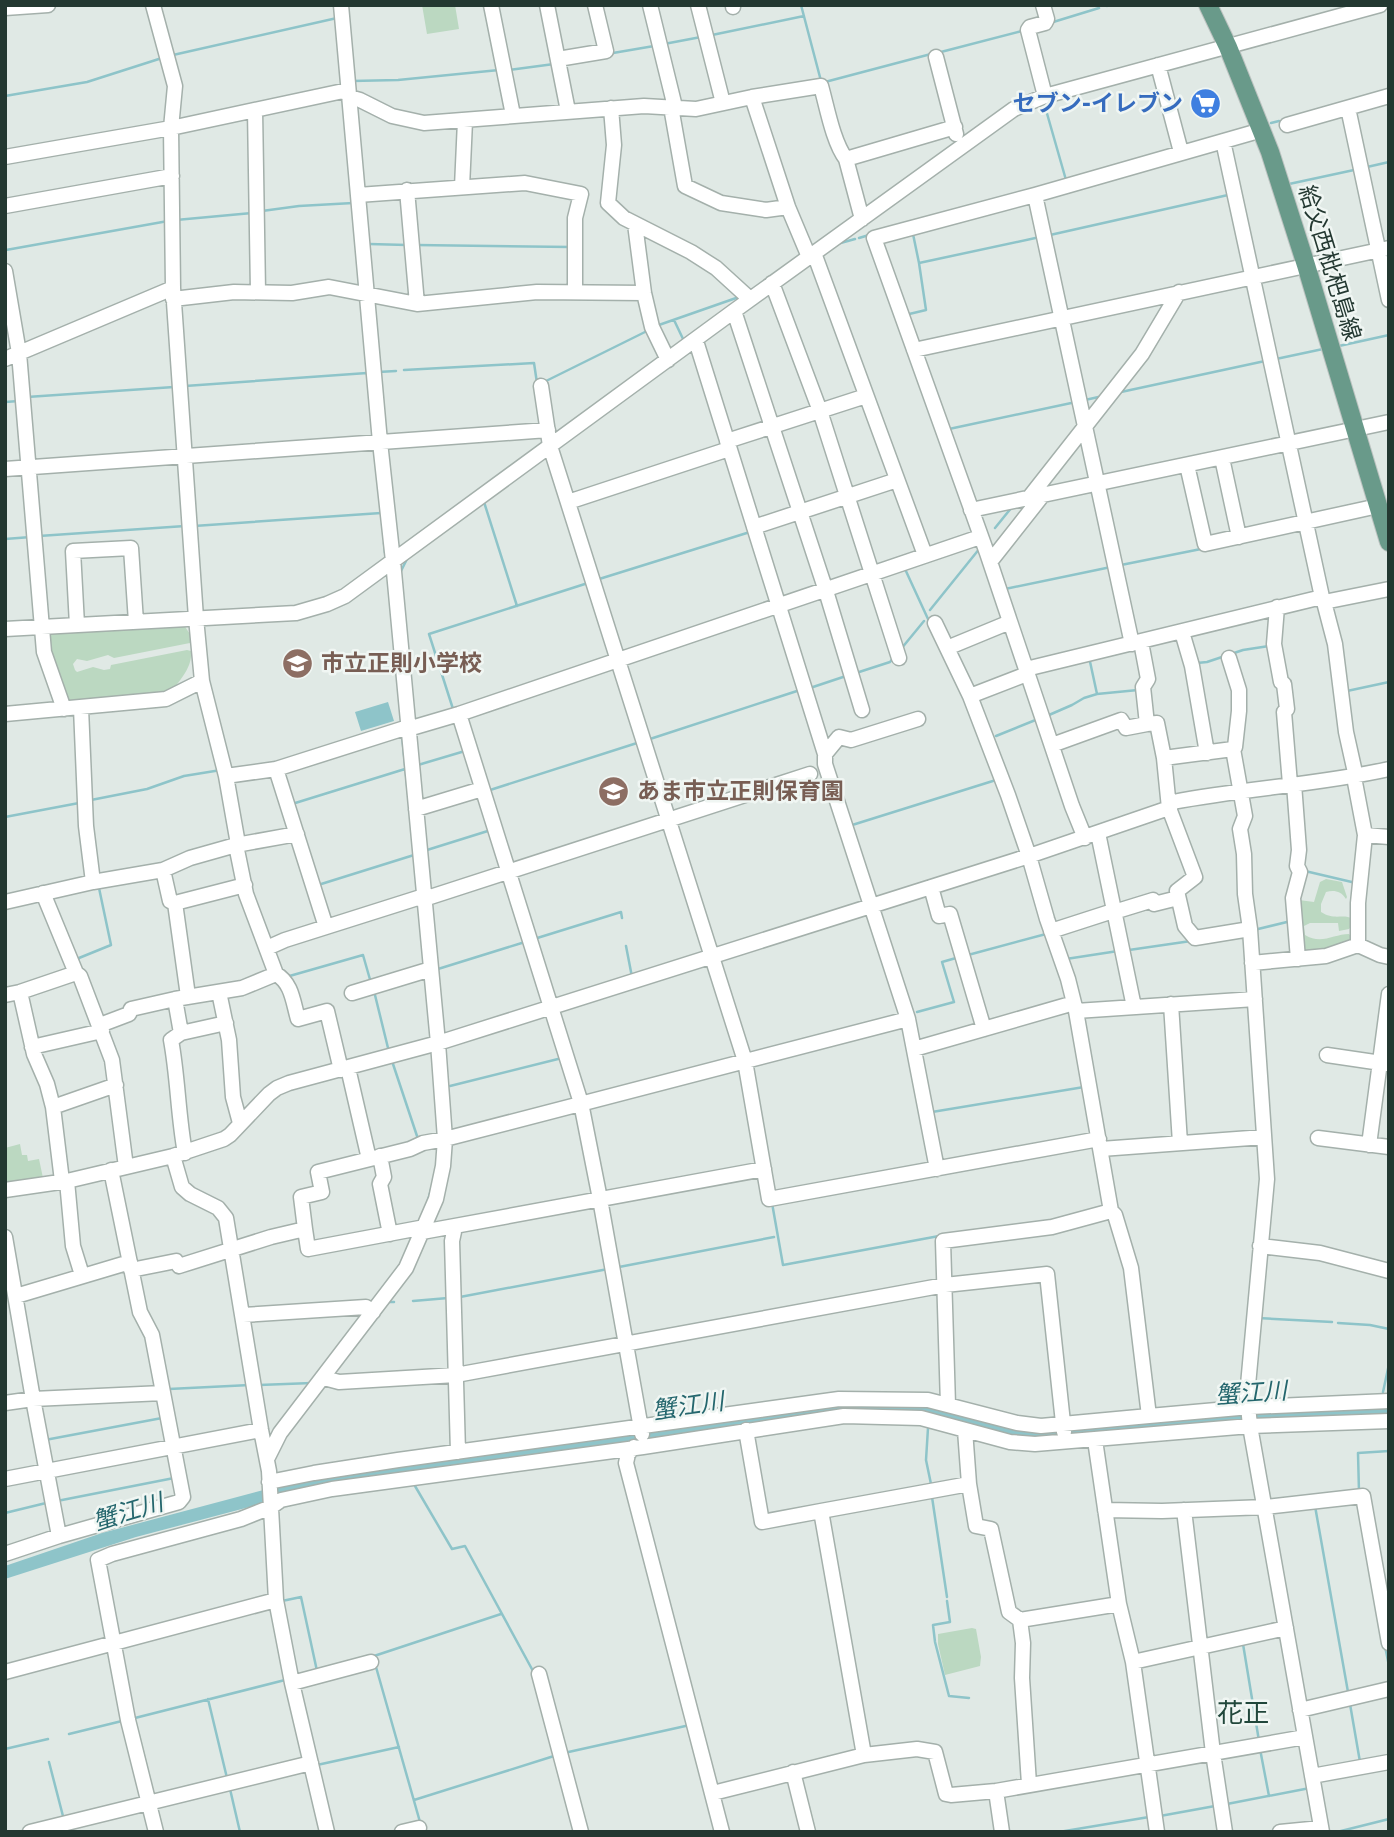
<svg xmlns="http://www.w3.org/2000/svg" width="1394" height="1837" viewBox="0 0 1394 1837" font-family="'IBM Plex Sans','Noto Sans JP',sans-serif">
	<rect width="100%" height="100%" fill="#e0e9e5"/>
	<path fill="#bbd8c1" d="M422,5H455L459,29L427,34Z
		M184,625L195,642L114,658L108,655L87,661L77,659L73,664L75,670L77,672L93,667L104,670L110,669L111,665L187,650L191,651C193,667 179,682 169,694L67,703L49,651L48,633Z
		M1326,879L1342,882L1347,897L1346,899C1341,891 1334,890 1326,892L1321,904V912C1335,921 1343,913 1353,919L1354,922L1349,929L1339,931L1338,923H1310L1304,926L1305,935C1321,945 1334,934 1349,934L1353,939L1352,942L1300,955L1299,900L1314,902L1320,882Z
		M20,1144L22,1155H27L28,1161L39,1159L43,1178L5,1185V1148Z
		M972,1628L976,1629L981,1657L980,1666L945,1675L938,1644V1634Z"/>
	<path fill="#8ec4c9" d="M388,702L394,721L361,731L355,712Z
		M840,1402L927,1404L1017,1425L1245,1411L1389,1405V1416L1041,1439L843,1411L276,1500L136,1537L5,1579V1566L102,1533L320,1475Z"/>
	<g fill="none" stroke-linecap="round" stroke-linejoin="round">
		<path stroke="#8ec4c9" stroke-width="2.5" d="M801,5L821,81
			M1107,6L1109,5
			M1050,23L1099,8
			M712,35L804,16
			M664,44L701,37
			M613,53L654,46
			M937,53L1022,31
			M173,55L337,18
			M509,70L554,64
			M352,81L398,80L499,70
			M825,82L931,54
			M5,96L87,82L162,58
			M1044,103L1066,180
			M1271,123L1279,121
			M1367,167L1389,162
			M1289,184L1354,170
			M262,211L299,206L353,203
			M176,220L252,213
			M913,234L919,263
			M1050,235L1228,195
			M859,238L869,235
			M369,244L407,245
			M837,244L855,239
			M416,245L571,247
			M6,250L168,221
			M905,315L926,310L919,263L1040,237
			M674,320L684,341
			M656,326L739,297
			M1339,346L1389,335
			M1276,359L1323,349
			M404,370L534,363L537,383
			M378,372L396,371
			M544,382L647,331
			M185,386L367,373L368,376
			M1121,392L1265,361
			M27,397L174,387
			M1085,400L1103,396
			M5,402L19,401
			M949,429L1076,402
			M484,502L517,606
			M194,526L381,513
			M995,528L1012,507
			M39,536L185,526
			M5,539L31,537
			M384,543L385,553
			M1121,565L1201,549
			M905,569L928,619
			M401,571L407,559
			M596,580L750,532
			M1005,589L1111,567
			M930,610L980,548
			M901,649L924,621
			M1231,654L1243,650L1269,646
			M1089,657L1097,694
			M1197,663L1207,662L1225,656
			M856,673L890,662L894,657
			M810,688L846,676
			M1347,691L1389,682
			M453,709L429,634L588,583
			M1049,715L1072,705L1084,698L1097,694L1138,690
			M402,735L408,794
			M996,736L1038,719
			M650,739L797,691
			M418,765L465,751
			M487,791L637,743
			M91,800L147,789L184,776L221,770
			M292,804L405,769
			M5,817L79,803
			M849,826L996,780
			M427,850L491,830
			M1305,871L1356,883
			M318,885L414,855
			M1254,930L1291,921
			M534,939L621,912L622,918
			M626,946L632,977
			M1129,950L1191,941
			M968,955L1046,934
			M1066,959L1118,951
			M77,962L79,958L111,945L99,888
			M438,969L525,942
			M286,977L363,955L371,983
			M374,991L389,1052
			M917,1012L954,1002L942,962L956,958
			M392,1061L418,1139
			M450,1086L562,1058
			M932,1112L1084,1087
			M428,1200L432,1186
			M772,1203L783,1265L939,1236
			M619,1267L774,1237
			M460,1297L608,1269
			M413,1301L448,1298
			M389,1302H394
			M1258,1318L1332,1322
			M1338,1323L1370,1325L1389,1329
			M259,1385L312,1383
			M169,1389L250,1385
			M1383,1392L1389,1364
			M928,1428L926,1460L931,1484
			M45,1440L162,1418
			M415,1486L452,1549L465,1546L533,1671
			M1359,1492L1358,1453L1389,1451
			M932,1497L947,1597
			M57,1501L174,1478
			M1315,1506L1348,1692
			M5,1513L46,1503
			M282,1601L301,1597L317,1671
			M947,1601L950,1622L933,1625L935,1642L949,1696L969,1698
			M1243,1644L1259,1741
			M1385,1646L1389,1666
			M374,1656L501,1614
			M376,1667L420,1822
			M208,1699L227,1778
			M1350,1704L1360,1762
			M131,1719L285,1680
			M69,1734L122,1721
			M5,1749L48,1739
			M1260,1749L1269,1796
			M564,1753L690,1725
			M49,1762L64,1820
			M317,1765L399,1747
			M230,1789L240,1832
			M414,1800L554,1756
			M1227,1804L1310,1788
			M1160,1816L1215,1806
			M1059,1832L1149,1817
			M1337,1832L1389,1819"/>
		<defs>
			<path id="minor" d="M153,5L175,86L171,128L173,288L196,618L202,681L226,776L238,844
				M491,5L513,115
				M547,5L568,111
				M650,5L675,107
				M698,5L723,103
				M733,5V7
				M1043,5L1047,19L1045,23L1030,27L1028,30L1045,96
				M5,8L48,5
				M936,57L956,134
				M558,59L606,51L595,5
				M1158,65L1181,152
				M349,97L360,100L392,116L424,123L644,106L696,109L752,97L788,207L809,257
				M752,97L821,86C827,107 833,142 846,159
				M671,107L685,186L721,203L766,210L788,207
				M611,108L614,145L608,203L624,218L691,252L716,268L750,299
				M1348,108L1389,300
				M255,110L258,292
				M1287,125L1389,96
				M1223,141L1322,597
				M5,157L171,128L348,90
				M462,187L465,121
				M407,190L417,304
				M358,195L525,183L581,194L575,218V292
				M1035,195L1132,644
				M5,206L172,176
				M862,219L846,159L955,127
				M635,224L644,293L652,327L668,360
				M814,253L925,555
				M5,271L19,353L44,652L64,709
				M772,283L820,411L899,658
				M173,299L234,292L292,293L329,287L417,304L537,292L644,293
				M734,311L826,591L862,710
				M696,341L825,754V764L908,1019L937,1169
				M914,350L1389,248
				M5,359L173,288
				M541,386L550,446L745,1061L769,1199L1099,1139
				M727,441L866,396
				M1222,458L1239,537
				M1187,465L1205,544L1378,506
				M5,469L548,430
				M1028,499L1142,354L1179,292
				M568,502L729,449
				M971,510L1389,422
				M754,527L897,480
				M990,562L1042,496
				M1324,602L1335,644L1346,732L1356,777
				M1277,607L1274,644L1281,682L1284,684L1287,709L1284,712L1290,784
				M935,623L970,696L1008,795L1029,856L1047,919L1068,979L1076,1011L1111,1211L1052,1227L943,1241L948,1405
				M77,625L73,551L131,548L136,622
				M5,629L296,613L327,604L345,596L734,311L1014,109L1045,96L1380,5
				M1182,632L1192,666L1207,753
				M1141,642L1148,679L1143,687L1147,724L1157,723L1164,758L1169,808L1195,877L1177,891L1185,926L1195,938L1250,929
				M947,648L1010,622
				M1229,658L1239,690V711L1235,747L1233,749
				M1026,669L1322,597L1324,602L1389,589
				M970,696L1027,674
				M81,708L86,826L93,882
				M5,714L166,699L202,681
				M459,714L581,1103L600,1199L642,1434
				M408,729L459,714L980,537
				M1052,745L1121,720L1126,728L1147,724
				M825,754L839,737L851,740L918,719
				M1164,758L1233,749L1245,816L1240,829L1244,854L1245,894L1250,929L1267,1179L1247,1396L1250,1426L1322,1832
				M276,769L326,927
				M226,776L276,769L408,727
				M1354,777L1365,835L1358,903V945L1380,955L1389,957
				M1294,784L1299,850L1297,866L1300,872L1293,898L1298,959
				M416,809L482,789
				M1098,833L1134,1007
				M1365,835L1389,837
				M1085,838L1072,806L987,553L874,238L1035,195L1262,130
				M163,870L170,901L175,903L245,885
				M931,887L939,916L950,914L984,1029
				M43,893L76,973L80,976L112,1060L126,1167
				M424,899L810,774
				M5,902L93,882L163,870L190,858L236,845L297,834
				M175,903L188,996
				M1114,912L1153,900L1154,904L1178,898
				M1051,931L1113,911
				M267,948L285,940L424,896
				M1252,963L1326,956L1358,945
				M276,974C292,983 293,1002 298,1019L327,1011L341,1070
				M20,992L34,1054L47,1084L53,1107L62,1181
				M219,992L229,1040L233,1097L240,1123
				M352,993L431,969
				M5,995L20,992L76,973
				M175,999L181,1033L171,1040C178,1078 178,1115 185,1153
				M1171,1004L1180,1143
				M1076,1011L1255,999
				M100,1025L129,1014L131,1009L175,999L242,988L276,974L246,894L236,845
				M181,1033L226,1023
				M32,1047L102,1031
				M914,1049L1074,1003
				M1327,1055L1388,1064
				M348,1068L369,1159
				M53,1107L116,1085
				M1318,1138L1389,1147
				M1369,1145L1389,994
				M1101,1149L1264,1137
				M173,1156L182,1187L190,1194L218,1208L226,1218L261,1430L269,1471L276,1600L292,1683L327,1832
				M380,1156L384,1177L380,1184L390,1234
				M67,1181L73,1246L82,1275
				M5,1190L67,1181L173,1156L224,1139L230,1135L269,1094L277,1088L289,1083L438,1043L1029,856L1169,808L1173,802C1245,788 1318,785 1389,769
				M455,1227L452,1241L458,1452
				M305,1229L301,1197L322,1192L318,1172L410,1149L423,1143L445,1139L908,1019
				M422,1232L764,1169
				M5,1237L33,1399L59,1536
				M1260,1246L1320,1253L1389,1271
				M131,1270L176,1261L179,1266L271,1237L305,1229L308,1249L425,1227
				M16,1296L130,1262
				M243,1315L366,1307L373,1312
				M324,1378L339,1382L456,1375L945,1285L1047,1274L1064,1432
				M5,1403L33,1399L163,1393
				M1149,1416L1250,1407L1389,1401
				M746,1430L762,1522L821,1511L864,1755
				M965,1430L969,1484L976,1526L991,1529L1009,1612L1020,1620L1023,1643L1022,1678L1029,1784
				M1095,1440L1119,1604L1133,1662L1157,1832
				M634,1447L628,1454L626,1463L722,1832
				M267,1459L280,1433L406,1268L436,1199L443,1166L445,1139L438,1043L393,561L380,442L341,5
				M5,1479L261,1430
				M269,1482L314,1473L398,1460L839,1399L928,1400L1017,1423L1041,1426L1149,1416L1131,1268L1115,1215L1111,1211
				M1105,1510L1162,1511L1265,1507L1363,1496L1389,1643
				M1184,1510L1213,1753L1225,1832
				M821,1511L969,1484
				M5,1554L59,1536L179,1502L183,1497L152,1335L140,1312L111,1170
				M1020,1620L1119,1604
				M1133,1662L1286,1628
				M5,1672L276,1600
				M539,1674L581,1832
				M292,1683L371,1662
				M1300,1710L1389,1689
				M793,1772L808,1832
				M1312,1776L1389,1762
				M996,1791L1002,1832
				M713,1793L864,1755L917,1749L935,1752L946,1794L951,1795L996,1791L1305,1737
				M30,1832L311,1763
				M156,1832L128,1720L98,1560L112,1554L241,1519L271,1507L281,1500L332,1489L643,1447L844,1416L921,1418L1010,1442L1035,1444L1250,1426L1389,1421
				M402,1832L419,1828
				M1280,1832L1321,1828"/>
			<path id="major" d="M1208,5L1228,47L1270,152L1306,265L1389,542"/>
		</defs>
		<use href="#minor" stroke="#a4b0ab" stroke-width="17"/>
		<use href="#major" stroke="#bdc3c1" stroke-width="20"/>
		<use href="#minor" stroke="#fff" stroke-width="14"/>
		<use href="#major" stroke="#699a8a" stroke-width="18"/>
	</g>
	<defs>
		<symbol id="supermarket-disc" viewBox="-11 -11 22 22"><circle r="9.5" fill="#3f7fe0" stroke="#f0f6f3"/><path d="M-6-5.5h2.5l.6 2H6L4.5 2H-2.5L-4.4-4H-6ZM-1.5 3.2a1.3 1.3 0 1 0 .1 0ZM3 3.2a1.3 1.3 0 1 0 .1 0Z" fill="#fff"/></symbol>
		<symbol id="school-disc" viewBox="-11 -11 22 22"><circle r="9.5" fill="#8d6e63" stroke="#f0f6f3"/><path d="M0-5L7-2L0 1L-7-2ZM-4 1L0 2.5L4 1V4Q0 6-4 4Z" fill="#fff"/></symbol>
	</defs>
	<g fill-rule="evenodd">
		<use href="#supermarket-disc" x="1188" y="86" width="35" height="35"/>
		<use href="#school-disc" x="280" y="646" width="35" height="35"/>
		<use href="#school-disc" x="596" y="774" width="35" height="35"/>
	</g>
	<g text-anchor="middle" stroke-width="5" stroke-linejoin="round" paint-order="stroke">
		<g font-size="23" font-weight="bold" fill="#366cbe" stroke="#f0f6f3" text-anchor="end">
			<text x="1183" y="111">セブン-イレブン</text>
		</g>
		<g font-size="23" fill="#233831" stroke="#f0f6f3">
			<text transform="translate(1330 263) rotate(73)" y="8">給父西枇杷島線</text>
		</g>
		<g font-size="23" font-weight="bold" fill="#785e54" stroke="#f0f6f3" text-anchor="start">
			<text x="321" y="671">市立正則小学校</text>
			<text x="637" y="799">あま市立正則保育園</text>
		</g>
		<g font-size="24" font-style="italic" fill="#24666d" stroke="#f0f6f3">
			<text transform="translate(1251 1393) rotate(-4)" y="8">蟹江川</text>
			<text transform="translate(688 1406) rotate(-8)" y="8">蟹江川</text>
			<text transform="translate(128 1512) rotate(-17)" y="8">蟹江川</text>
		</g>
		<g font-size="26" fill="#21473b" stroke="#f0f6f3">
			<text x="1243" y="1722">花正</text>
		</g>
	</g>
	<rect width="1394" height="1837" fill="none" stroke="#233831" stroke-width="14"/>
</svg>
